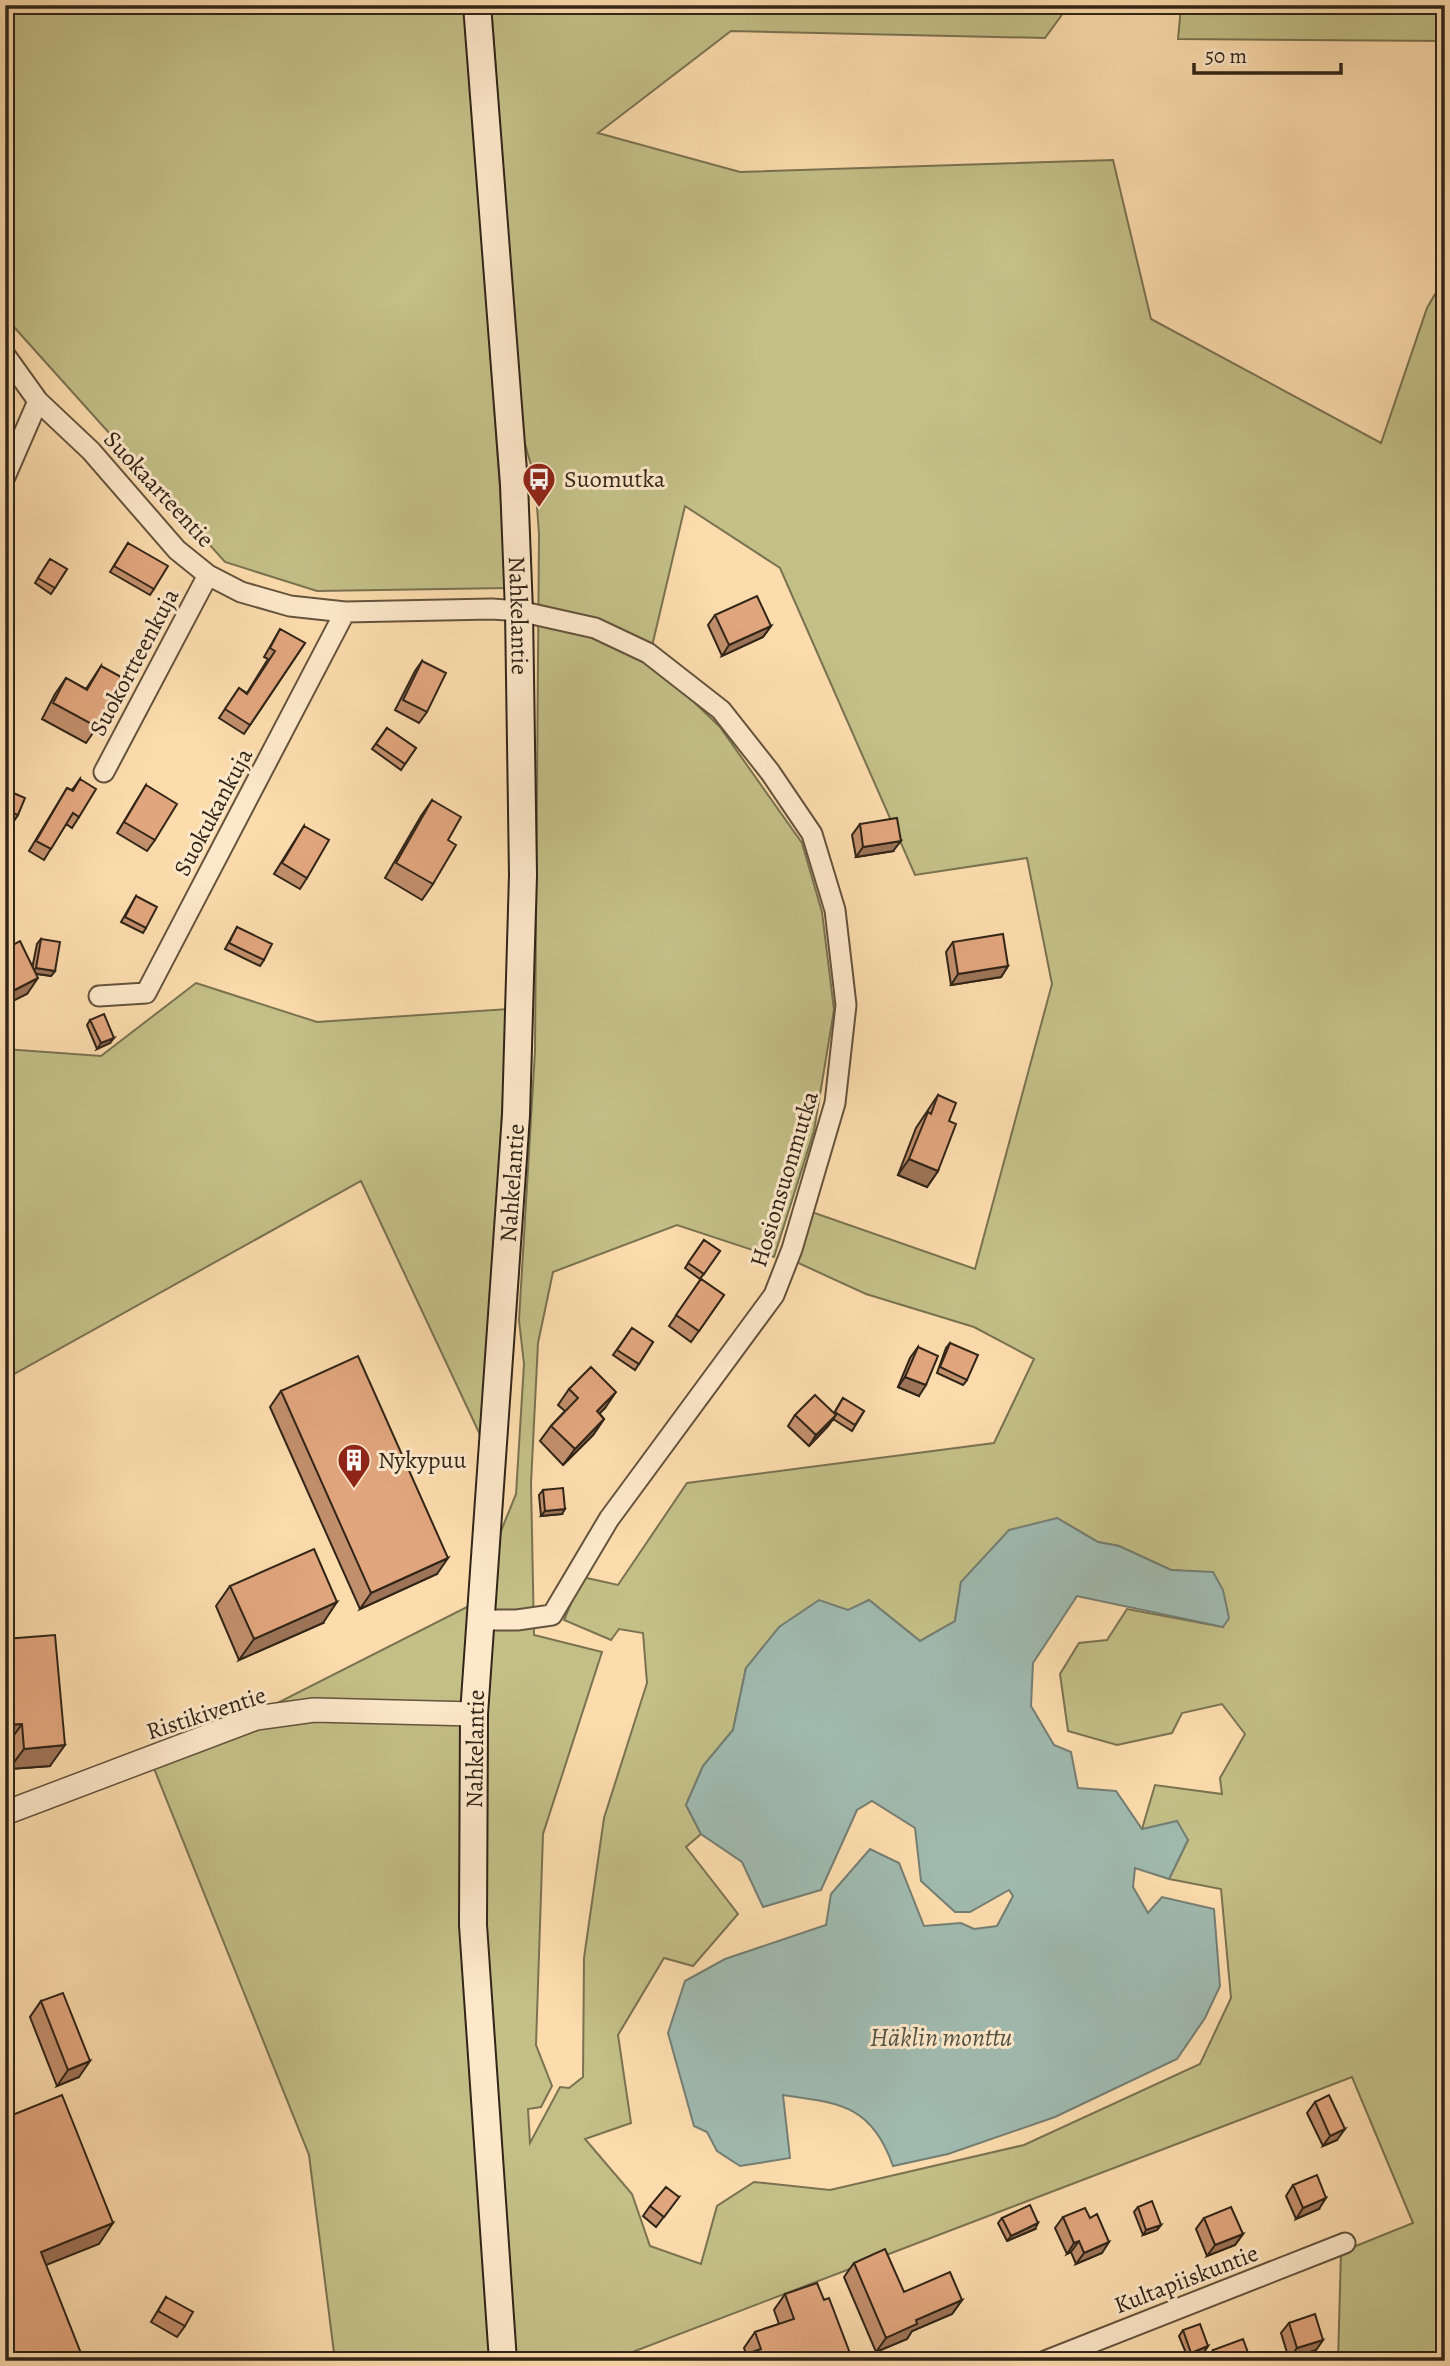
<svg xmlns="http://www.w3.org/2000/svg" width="1450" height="2366" viewBox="0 0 1450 2366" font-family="Alegreya,serif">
	<rect width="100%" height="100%" fill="#fcdcad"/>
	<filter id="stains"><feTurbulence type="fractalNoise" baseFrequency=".00286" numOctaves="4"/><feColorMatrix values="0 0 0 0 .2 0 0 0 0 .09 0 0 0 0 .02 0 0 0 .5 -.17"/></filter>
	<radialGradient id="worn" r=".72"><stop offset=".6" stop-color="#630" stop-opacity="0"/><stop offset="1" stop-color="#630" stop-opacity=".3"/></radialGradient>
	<path fill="#c3bf87" stroke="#7a7250" stroke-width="2" fill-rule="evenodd" d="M5,5H466L507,588L317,591L225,562L5,317Z
		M491,5H1069L1045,38L731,31L598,133L740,172L1113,160L1151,319L1381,443L1427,308L1445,277V2361H1338L1341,2252L1413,2223L1352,2077L609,2361H335L309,2155L153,1766L471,1605L516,1494L524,1364L519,1320L535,1051L539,534L535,479L523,437ZM685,506L780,568L915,875L1027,858L1052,984L975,1269L809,1211L794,1261L866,1294L974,1327L1034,1359L994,1443L687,1483L618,1585L582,1577L564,1620L611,1640L619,1629L643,1633L647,1683L604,1818L584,1958L583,2077L569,2088L560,2087L530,2143L528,2109L541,2107L552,2086L536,2045L543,1834L602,1652L534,1635L531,1483L538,1343L553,1272L677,1225L774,1257L814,1131L834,1010L822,912L802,843L720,727L649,659ZM1057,1518L1098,1542L1119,1546L1171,1570L1213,1573L1223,1627L1127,1609L1107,1640L1079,1643L1060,1674L1068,1731L1117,1745L1172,1733L1182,1713L1222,1704L1245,1734L1220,1778L1222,1794L1155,1785L1142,1829L1188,1840L1169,1879L1221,1889L1231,1998L1200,2064L1024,2145L830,2190L754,2182L717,2206L701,2264L650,2246L632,2194L585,2139L631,2123L618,2035L664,1958L693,1966L738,1914L686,1847L701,1834L686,1805L703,1766L733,1730L746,1668L869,1600L920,1641L955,1621L961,1582Z
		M1191,5H1445V41L1178,39L1181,7Z
		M196,983L317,1022L508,1009L483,1441L361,1181L5,1379V1049L101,1056Z"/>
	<path fill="#a0baaf" stroke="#747e73" stroke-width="2" d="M1057,1518L1098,1542L1119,1546L1171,1570L1213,1572L1223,1590L1229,1618L1223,1627L1077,1596L1033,1663L1031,1706L1054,1745L1071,1752L1078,1788L1116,1791L1142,1829L1177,1821L1188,1840L1169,1879L1135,1868L1133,1887L1148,1913L1162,1897L1214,1909L1220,1986L1205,2018L1177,2059L1055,2117L948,2154L893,2166C872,2105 840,2103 783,2095L790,2158L740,2166L717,2151L707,2132L694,2126L668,2033L685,1981L725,1959L826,1925L831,1894L870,1849L899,1863L924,1926L961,1923L974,1929L997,1926L1013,1896L1009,1890L970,1912H955L921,1881L915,1828L872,1801L857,1810L821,1890L763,1907L742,1862L701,1834L686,1805L703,1766L733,1730L746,1668L779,1627L819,1600L848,1610L869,1600L920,1641L955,1621L961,1582L1009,1530Z"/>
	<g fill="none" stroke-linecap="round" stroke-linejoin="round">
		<defs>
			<path id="minor" d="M5,355L38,401L91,451L177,550L208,575L241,592L290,606L345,612L492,609L519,611L595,628L648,653L721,710L770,772L812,834L835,910L846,1005L835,1103L792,1249L774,1295L609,1519L552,1615L517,1620H481
				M5,477L38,401
				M104,772L208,575
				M99,996L146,993L345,612
				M1045,2361L1345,2243"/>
			<path id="tertiary" d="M5,1813L256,1718L314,1710L474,1714"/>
			<g id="secondary">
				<path id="s1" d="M477,5L514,484L519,611L523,875L516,1115L474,1714L473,1925L503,2361"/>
			</g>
		</defs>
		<use href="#minor" stroke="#64533d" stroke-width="23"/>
		<use href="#tertiary" stroke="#64533d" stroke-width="26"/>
		<use href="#secondary" stroke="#312518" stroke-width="30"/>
		<use href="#minor" stroke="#fde8ca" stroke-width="19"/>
		<use href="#tertiary" stroke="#fde8ca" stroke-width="23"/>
		<use href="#secondary" stroke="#fde8ca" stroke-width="26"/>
	</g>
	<path fill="#c28f6c" stroke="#312518" stroke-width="2" d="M128,543L154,589L150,595L110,572Z
		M50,559L67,569L51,594L35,583Z
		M715,615L771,626L763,637L722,656L708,625Z
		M280,629L305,643L244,734L219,718L239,688L247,693L268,659L264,657Z
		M422,661L427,712L419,723L395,710L415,671Z
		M101,666L97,727L86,743L42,719L55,694L66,678L86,689Z
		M387,728L416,748L401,770L372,749Z
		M80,779L79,817L72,828L66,824L44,860L29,851L67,788L72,790Z
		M146,785L155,840L147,851L117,833Z
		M9,791L18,815L14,821L5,817V795Z
		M432,800L448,840L433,884L422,900L385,878L421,816Z
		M860,824L893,851L856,857L852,835Z
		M304,826L307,878L300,889L274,874Z
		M136,896L146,928L143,933L121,922Z
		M237,927L264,960L260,966L225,949Z
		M41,939L55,971L51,976L36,974L27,994L37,944Z
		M953,942L1008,966L1001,977L951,985L946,952Z
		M90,1020L110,1043L97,1049L87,1025Z
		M938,1095L949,1121L938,1171L927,1187L898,1175L916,1128Z
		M704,1240L720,1251L700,1279L685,1268Z
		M701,1279L724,1295L691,1342L669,1326Z
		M632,1328L653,1342L635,1370L613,1355Z
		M950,1343L967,1380L963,1385L937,1373L946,1348Z
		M918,1347L919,1396L898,1387L910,1358Z
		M569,1389L605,1408L599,1413L604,1419L593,1435L563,1465L540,1441L551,1426L565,1411L558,1405Z
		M281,1391L437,1574L360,1609L270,1407Z
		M843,1398L864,1411L852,1431L833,1419L828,1426L809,1446L788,1426L795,1415L834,1413Z
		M543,1490L562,1514L541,1516L539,1495Z
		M230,1586L323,1623L239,1660L216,1606Z
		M5,1639L50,1766L9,1769L7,1745H5Z
		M41,2001L79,2077L57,2086L30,2017Z
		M1315,2102L1337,2140L1323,2146L1307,2113Z
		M1293,2185L1319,2209L1296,2219L1286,2196Z
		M679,2197L656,2227L643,2216L650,2206Z
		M1138,2207L1161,2225L1157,2230L1143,2235L1134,2212Z
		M1063,2217L1090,2218L1102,2253L1076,2264L1071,2252L1067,2254L1055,2228Z
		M1002,2218L1035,2229L1007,2241L998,2223Z
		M1204,2218L1243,2234L1235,2245L1207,2256L1196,2229Z
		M854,2263L904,2292L962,2300L952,2314L912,2331L907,2339L876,2352L844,2277Z
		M785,2294L848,2361H737L740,2356L746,2354L744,2348L755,2332L779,2324L774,2310Z
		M166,2297L185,2326L177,2337L151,2322Z
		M1289,2323L1323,2340L1316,2350L1289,2359L1281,2333Z
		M1183,2330L1208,2346L1204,2352L1188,2358L1179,2336Z
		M1213,2350L1251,2361H1206Z"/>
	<path fill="#9e7458" stroke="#312518" stroke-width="2" d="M771,626L763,637L722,656L729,645Z
		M901,841L893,851L856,857L863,847Z
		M1008,966L1001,977L951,985L958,974Z
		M36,968L55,971L51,976L32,973Z
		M38,978L27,994L5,1005V995Z
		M114,1038L110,1043L97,1049L101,1043Z
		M909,1159L938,1171L927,1187L898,1175Z
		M905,1377L926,1385L919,1396L898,1387Z
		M616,1392L605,1408L586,1427L597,1411Z
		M836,1415L828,1426L809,1446L816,1435Z
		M604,1419L593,1435L563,1465L575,1449Z
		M565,1509L562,1514L541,1516L545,1511Z
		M448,1558L437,1574L360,1609L371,1593Z
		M13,1573L5,1584V1574Z
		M337,1602L323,1623L239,1660L254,1639Z
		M22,1724L7,1745H5V1725Z
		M65,1745L50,1766L9,1769L24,1749Z
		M90,2061L79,2077L57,2086L68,2070Z
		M1345,2129L1337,2140L1323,2146L1330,2136Z
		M1326,2198L1319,2209L1296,2219L1303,2208Z
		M113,2223L99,2244L26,2273L41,2252Z
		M1038,2223L1035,2229L1007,2241L1011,2236Z
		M1161,2225L1157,2230L1143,2235L1146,2230Z
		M1243,2234L1235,2245L1207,2256L1215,2245Z
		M1079,2241L1071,2252L1067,2254L1074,2243Z
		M1109,2242L1102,2253L1076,2264L1084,2253Z
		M962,2300L952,2314L912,2331L907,2339L876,2352L886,2338L916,2320Z
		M1323,2340L1316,2350L1289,2359L1297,2348Z
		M1208,2346L1204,2352L1188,2358L1191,2353Z
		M794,2353L789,2361H773Z"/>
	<path fill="#e2a67e" stroke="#312518" stroke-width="2" d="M128,543L168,566L154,589L114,566Z
		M50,559L67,569L55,588L38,578Z
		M757,596L771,626L729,645L715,615Z
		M280,629L305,643L250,725L225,709L239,688L247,694L275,651L270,648Z
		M422,661L446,673L427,712L403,700Z
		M101,666L123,678L97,727L53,703L66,678L87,690Z
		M387,728L416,748L405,764L376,744Z
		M80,779L96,789L79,817L73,813L51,849L36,841L67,788L73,791Z
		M146,785L177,804L155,840L124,822Z
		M9,791L25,798L18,815L5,810V798Z
		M432,800L461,817L448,840L456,845L433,884L396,863Z
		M897,818L901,841L863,847L860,824Z
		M304,826L329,840L307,878L282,863Z
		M136,896L157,907L146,928L125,917Z
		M237,927L272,944L264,960L229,943Z
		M1003,934L1008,966L958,974L953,942Z
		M41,939L60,942L55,971L36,968Z
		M20,941L38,978L5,995V949Z
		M104,1014L114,1038L101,1043L90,1020Z
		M938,1095L956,1103L949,1121L956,1124L938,1171L909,1159L928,1112L931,1114Z
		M704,1240L720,1251L704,1274L688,1263Z
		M701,1279L724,1295L699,1331L676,1315Z
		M632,1328L653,1342L639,1364L617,1350Z
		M950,1343L978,1355L967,1380L940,1367Z
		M918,1347L938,1356L926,1385L905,1377Z
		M358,1356L448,1558L371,1593L281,1391Z
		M591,1367L616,1392L597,1411L604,1419L575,1449L551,1426L578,1398L569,1389Z
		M815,1395L836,1415L816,1435L795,1415Z
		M843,1398L864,1411L855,1425L835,1412Z
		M5,1484L13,1573L5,1574Z
		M563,1488L565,1509L545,1511L543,1490Z
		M314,1549L337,1602L254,1639L230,1586Z
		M55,1635L65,1745L24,1749L22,1724L5,1725V1639Z
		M63,1993L90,2061L68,2070L41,2001Z
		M62,2095L113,2223L41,2252L84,2361H8L5,2353V2118Z
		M1329,2095L1345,2129L1330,2136L1315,2102Z
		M1317,2175L1326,2198L1303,2208L1293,2185Z
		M666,2187L679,2197L664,2217L650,2206Z
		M1152,2201L1161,2225L1146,2230L1138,2207Z
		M1030,2205L1038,2223L1011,2236L1002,2218Z
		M1231,2207L1243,2234L1215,2245L1204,2218Z
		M1085,2208L1090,2218L1097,2214L1109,2242L1084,2253L1079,2241L1074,2243L1063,2217Z
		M885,2249L904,2292L950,2272L962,2300L916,2320L917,2324L886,2338L854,2263Z
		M817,2283L824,2300L829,2298L851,2356L839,2361H797L794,2353L773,2361H742L740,2356L761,2349L755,2332L794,2319L785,2294Z
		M166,2297L193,2312L185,2326L158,2311Z
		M1315,2314L1323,2340L1297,2348L1289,2323Z
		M1200,2324L1208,2346L1191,2353L1183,2330Z
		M1243,2339L1251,2361H1217L1213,2350Z"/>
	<defs>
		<symbol id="bus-pin" viewBox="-11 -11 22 30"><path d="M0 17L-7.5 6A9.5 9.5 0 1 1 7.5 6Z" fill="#8f2418" stroke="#fde8ca"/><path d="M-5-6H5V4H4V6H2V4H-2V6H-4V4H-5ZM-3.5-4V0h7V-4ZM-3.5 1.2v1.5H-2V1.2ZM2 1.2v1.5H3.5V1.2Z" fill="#fff"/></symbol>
		<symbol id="building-pin" viewBox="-11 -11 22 30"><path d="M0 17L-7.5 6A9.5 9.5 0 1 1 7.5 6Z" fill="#8f2418" stroke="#fde8ca"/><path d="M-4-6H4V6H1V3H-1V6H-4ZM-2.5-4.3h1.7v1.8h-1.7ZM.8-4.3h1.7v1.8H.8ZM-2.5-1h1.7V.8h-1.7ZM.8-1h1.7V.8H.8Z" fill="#fff"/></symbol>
	</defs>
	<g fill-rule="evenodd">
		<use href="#bus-pin" x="520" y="460" width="38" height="52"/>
		<use href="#building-pin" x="335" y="1441" width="38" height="52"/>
	</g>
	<g text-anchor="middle" stroke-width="6" stroke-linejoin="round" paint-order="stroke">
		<g font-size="24" fill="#312518" stroke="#fde8ca" text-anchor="start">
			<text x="564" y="487">Suomutka</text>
			<text x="378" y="1468">Nykypuu</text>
		</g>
		<g font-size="24" fill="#312518" stroke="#fde8ca">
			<text transform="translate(159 489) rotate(47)" y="8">Suokaarteentie</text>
			<text dy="8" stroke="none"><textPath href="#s1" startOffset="612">Nahkelantie</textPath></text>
			<text transform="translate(134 662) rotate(-62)" y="8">Suokortteenkuja</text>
			<text transform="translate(213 812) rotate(-62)" y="8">Suokukankuja</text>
			<text transform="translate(784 1179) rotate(-73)" y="8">Hosionsuonmutka</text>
			<text transform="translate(512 1183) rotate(-86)" y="8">Nahkelantie</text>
			<text transform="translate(206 1713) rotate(-18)" y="8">Ristikiventie</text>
			<text transform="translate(475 1749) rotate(-89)" y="8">Nahkelantie</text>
			<text transform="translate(1186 2279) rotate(-21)" y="8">Kultapiiskuntie</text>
		</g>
		<g font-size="26" font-style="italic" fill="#525245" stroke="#fde8ca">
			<text x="941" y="2046">Häklin monttu</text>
		</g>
	</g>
	<rect width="1450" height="2366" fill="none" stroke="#fcdcad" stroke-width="28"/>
	<rect x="7" y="7" width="1436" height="2352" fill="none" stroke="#312518" stroke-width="3.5"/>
	<rect x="14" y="14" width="1422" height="2338" fill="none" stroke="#312518" stroke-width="2"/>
	<path d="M1194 63v10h147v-10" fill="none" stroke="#312518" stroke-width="3.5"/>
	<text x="1205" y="63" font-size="21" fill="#312518" stroke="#fde8ca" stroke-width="5" paint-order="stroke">50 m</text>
	<rect width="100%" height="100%" filter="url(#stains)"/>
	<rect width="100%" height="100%" fill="url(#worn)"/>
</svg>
